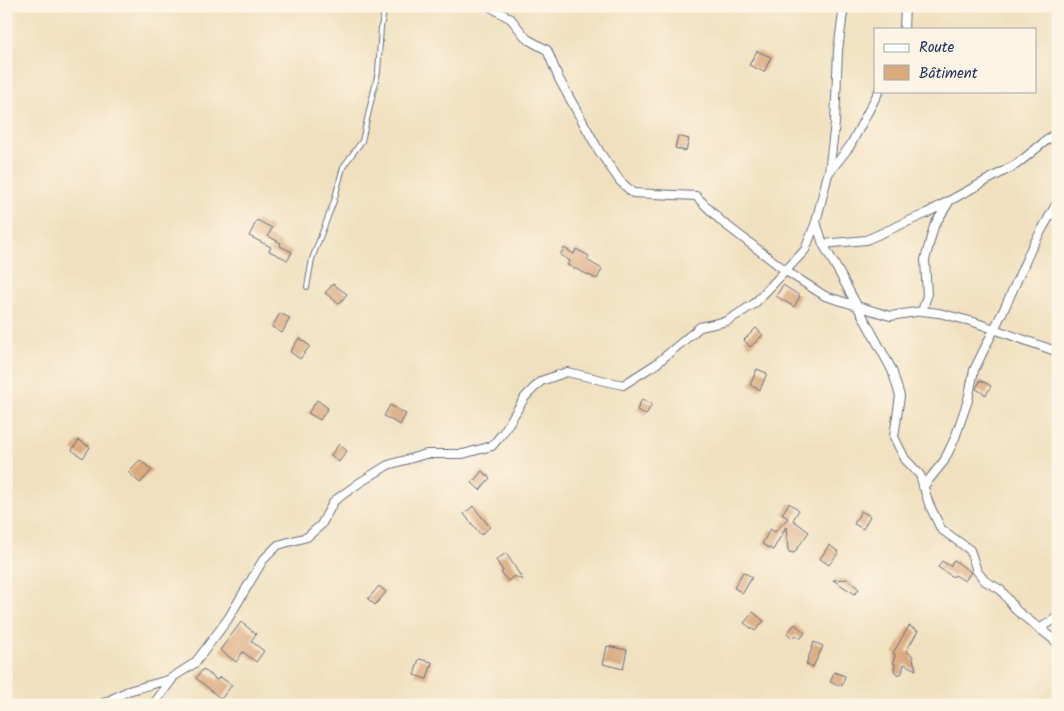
<svg xmlns="http://www.w3.org/2000/svg" width="1064" height="711" viewBox="0 0 1064 711" font-family="Kalam,sans-serif">
	<rect width="100%" height="100%" fill="#fcf5e5"/>
	<filter id="ink" filterUnits="userSpaceOnUse"><feTurbulence type="fractalNoise" baseFrequency=".02" numOctaves="2"/><feDisplacementMap in="SourceGraphic" scale="10" xChannelSelector="R" yChannelSelector="G"/><feConvolveMatrix kernelMatrix="1 2 1 2 8 2 1 2 1" color-interpolation-filters="sRGB"/></filter>
	<filter id="wash" filterUnits="userSpaceOnUse"><feTurbulence type="fractalNoise" baseFrequency=".0096" numOctaves="4" result="noise"/><feDisplacementMap in="SourceGraphic" scale="20" xChannelSelector="R" yChannelSelector="G"/><feGaussianBlur stdDeviation="1.12" result="paint"/><feColorMatrix in="noise" values="0 0 0 0 0 0 0 0 0 0 0 0 0 0 0 0 0 1.4 0 .05"/><feComposite in="paint" operator="in"/></filter>
	<g filter="url(#wash)">
		<rect width="100%" height="100%" fill="#f1e0c0"/>
		<g id="blocks">
			<path fill="#daa97e" d="M757,51L771,57L764,72L749,65Z
				M678,136L689,139L686,151L675,148Z
				M257,220L272,228L268,236L281,243L280,246L292,252L288,260L269,251L271,247L249,236Z
				M564,248L574,254L576,249L589,256L587,260L602,269L597,279L567,265L570,261L560,255Z
				M333,284L347,294L339,304L325,293Z
				M783,285L800,296L794,307L776,296Z
				M280,313L290,318L282,333L272,327Z
				M756,328L763,335L750,347L744,340Z
				M299,338L310,346L300,359L290,352Z
				M757,369L767,373L760,390L750,385Z
				M980,380L991,386L986,395L976,389Z
				M642,399L652,404L646,415L637,410Z
				M317,400L328,408L320,420L308,413Z
				M390,405L406,414L400,425L384,416Z
				M79,440L90,447L83,458L72,450Z
				M339,444L347,451L339,462L331,455Z
				M140,460L152,470L140,483L128,472Z
				M482,471L490,478L480,490L472,483Z
				M789,503L799,510L793,520L809,532L794,553L789,552L788,550L786,527L773,550L762,544L770,529L775,532L788,518L782,514Z
				M473,506L490,527L481,535L464,514Z
				M861,511L870,516L863,529L854,524Z
				M829,545L839,552L829,565L820,559Z
				M506,553L523,580L514,576L508,581L501,573L503,571L496,560Z
				M954,560L971,572L965,581L955,575L953,577L938,567L942,561L950,566Z
				M743,572L752,577L743,593L734,588Z
				M847,579L859,589L855,594L833,580Z
				M379,586L386,592L375,605L368,599Z
				M753,612L764,621L755,631L744,623Z
				M241,622L256,634L251,641L264,651L256,662L243,652L236,662L220,650Z
				M795,624L805,633L800,639L796,635L792,638L787,633Z
				M909,626L918,631L906,651L912,655L916,670L904,664L902,673L898,675L894,671L895,664L893,663L895,654L893,653Z
				M814,642L823,646L813,667L806,664Z
				M607,646L627,650L623,669L603,664Z
				M419,659L432,662L427,679L414,675Z
				M203,669L217,680L220,677L232,685L221,699L196,678Z
				M834,672L845,676L842,686L830,682Z"/>
		</g>
	</g>
	<g filter="url(#ink)">
		<use href="#blocks" fill-opacity="0" stroke="#666d80" stroke-width="1"/>
		<g fill="none" stroke-linecap="round" stroke-linejoin="round">
			<defs>
				<path id="lane" d="M307,287L312,259L334,201L343,167L362,141L378,72L381,27L385,6"/>
				<path id="street" d="M489,6L511,19L527,39L547,50L559,79L599,151L620,181L633,193L696,196L721,221L786,271L825,296L890,316L922,311L939,313L974,322L1058,352
					M904,29L905,6
					M829,172L835,123L838,50L844,6
					M816,222L823,244L840,274L892,370L900,396L894,437L905,459L920,475L929,504L941,529L970,550L977,571L985,581L1001,590L1017,611L1058,643
					M823,244L866,240L925,214L1017,164L1058,131
					M922,311L927,296L925,260L934,226L949,202
					M923,487L944,461L955,438L968,400L974,370L1006,305L1031,249L1058,201
					M1039,629L1058,617
					M100,705L128,691L168,680L195,663L228,619L263,560L278,545L307,537L321,525L334,501L359,483L388,465L426,454H463L492,446L503,433L525,397L541,381L567,372L623,385L656,364L700,327L727,321L754,304L805,250L816,222L828,174L850,146L879,91
					M153,705L173,678"/>
			</defs>
			<use href="#lane" stroke="#666d80" stroke-width="6"/>
			<use href="#street" stroke="#666d80" stroke-width="10"/>
			<use href="#lane" stroke="#fff" stroke-width="4"/>
			<use href="#street" stroke="#fff" stroke-width="8"/>
		</g>
	</g>
	<rect width="1064" height="711" fill="none" stroke="#fcf5e5" stroke-width="25"/>
	<rect x="874" y="28" width="162" height="65" fill="#fcf5e5" stroke="#a2a6af"/>
	<rect x="884" y="44" width="25" height="8" fill="#ffffff" stroke="#a2a6af"/>
	<text x="919" y="52" font-size="15" fill="#1b2f5e">Route</text>
	<rect x="884" y="65" width="25" height="15" fill="#daa97e" stroke="#a2a6af"/>
	<text x="919" y="78" font-size="15" fill="#1b2f5e">Bâtiment</text>
</svg>
